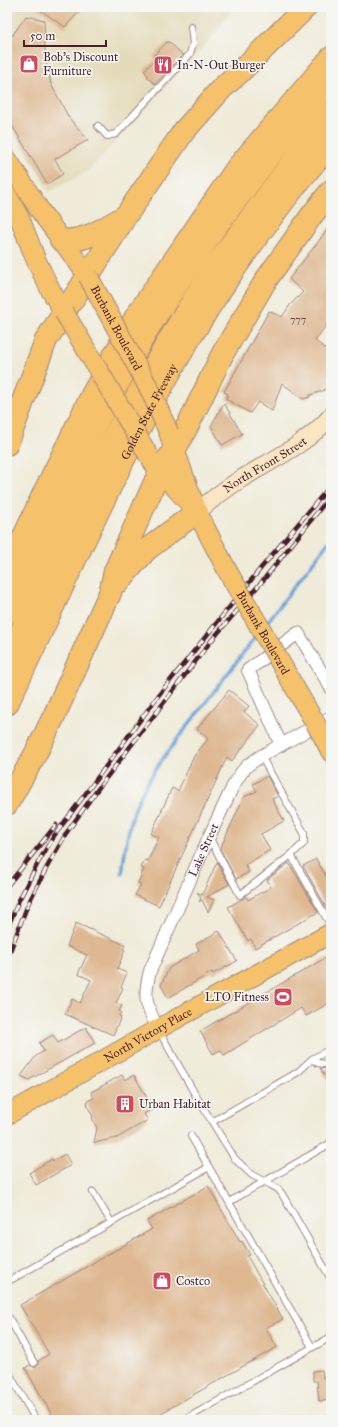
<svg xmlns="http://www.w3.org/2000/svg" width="338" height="1427" viewBox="0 0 338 1427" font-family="'IM FELL Great Primer',serif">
	<rect width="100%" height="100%" fill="#f6f6f2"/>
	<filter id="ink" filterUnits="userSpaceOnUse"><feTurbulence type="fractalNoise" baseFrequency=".025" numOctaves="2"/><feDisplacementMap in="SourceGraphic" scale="8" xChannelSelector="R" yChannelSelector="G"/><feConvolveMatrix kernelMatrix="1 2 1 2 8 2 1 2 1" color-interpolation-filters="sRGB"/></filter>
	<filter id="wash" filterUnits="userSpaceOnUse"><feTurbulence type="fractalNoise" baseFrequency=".012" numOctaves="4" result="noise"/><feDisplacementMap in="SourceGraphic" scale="16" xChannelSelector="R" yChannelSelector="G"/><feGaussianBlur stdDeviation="0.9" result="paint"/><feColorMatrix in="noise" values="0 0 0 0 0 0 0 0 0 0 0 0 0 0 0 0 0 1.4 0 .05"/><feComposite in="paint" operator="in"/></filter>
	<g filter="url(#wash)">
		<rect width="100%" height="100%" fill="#efebd8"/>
		<path fill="#e4dbba" d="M7,7H233L215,34L87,172L49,192L7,121Z"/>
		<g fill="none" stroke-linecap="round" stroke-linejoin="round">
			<path stroke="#689fd6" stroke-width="3.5" d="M265,625L331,539
				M122,874C125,851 128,827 136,806C148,775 170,749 189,724C212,694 235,664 258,634"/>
		</g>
		<g id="blocks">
			<path fill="#deb891" d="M36,7H84L65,27Z
				M26,16L44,20L45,54L51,84L69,118L88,140L55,159L63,174L47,184L7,117V32L12,36Z
				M168,42H169L183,55L155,84L147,77L148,76L144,70L156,59L153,57L154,55L166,43Z
				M331,225V318L315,341L331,352V382L323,391L310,395V397L303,399L282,383L272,411L258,402L250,413L226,399L228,394L224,392L269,311L282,317L290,305L303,292L289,279Z
				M224,403L242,434L222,445L211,426Z
				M229,690L249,706L244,712L260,725L232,761L227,757L159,906L135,895L141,884L138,883L144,869L141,868L145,860L148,861L159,837L151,834L172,788L178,791L194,756L208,739L197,729Z
				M267,776L278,796L272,799L284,821L261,834L270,850L245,865L249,872L236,879L220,849L244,797L257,791L253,784Z
				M316,859L331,885V904L326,907L303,866Z
				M217,862L229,884L207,897L214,900L208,912L202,900L199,902L201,898L197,892L202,895Z
				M289,863L318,912L255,948L251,939L248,941L228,907L246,897L248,900L271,887L267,880Z
				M76,923L125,945L123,949L125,950L117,969L127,973L121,987L123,988L116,1003L122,1006L119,1011L121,1012L119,1016L121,1017L113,1035L65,1014L72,999L80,1003L91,980L78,974L87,955L67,946Z
				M219,931L237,961L213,974L212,972L168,998L161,985L169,968L199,950L196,944Z
				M327,957L331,964V1002L306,1016L301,1008L224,1055L220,1050L213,1054L200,1031Z
				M86,1027L95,1043L29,1080L21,1076L36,1056L44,1051L39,1043L53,1035L58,1043Z
				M320,1068L331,1069V1086Z
				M122,1075L125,1080L134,1075L149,1101L150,1099L155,1107L144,1114L148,1120L117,1138L94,1143L97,1128L92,1118L93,1117L88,1107L87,1101L94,1098L91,1092Z
				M65,1154L71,1165L36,1185L29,1173L52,1159L53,1161Z
				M208,1186L240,1242L242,1241L250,1255L247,1256L283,1319L266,1328L277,1347L149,1420H55L25,1368L30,1365L34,1367H36L38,1363V1361L49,1354L20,1305L152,1229L147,1221Z
				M322,1370L323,1378L331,1377V1400L319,1401L317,1381H313V1371Z"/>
		</g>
	</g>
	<g filter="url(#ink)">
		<use href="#blocks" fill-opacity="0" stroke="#9c8582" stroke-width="1"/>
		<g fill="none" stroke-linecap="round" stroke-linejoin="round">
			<defs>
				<path id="service" d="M98,126L107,136L116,134L190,54L193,43L191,27
					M209,837L240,895L291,855L304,843V833L261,756
					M291,855L331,926
					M159,1031L196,1096L235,1159L252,1175L271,1185L278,1189L282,1194L331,1279
					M312,1059L318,1063L331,1065
					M212,1122L298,1072L312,1059L331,1049
					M191,1136L312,1347
					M93,1192L111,1222
					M229,1202L331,1143
					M7,1282L209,1167
					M7,1317L9,1318L34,1363
					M7,1370L36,1420
					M184,1420L331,1337"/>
				<g id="minor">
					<path d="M281,745L248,670L298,633L331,688"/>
					<path id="s1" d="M158,1029C146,1005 143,998 150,971L209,837L234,784L241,773L248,765L261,756L331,717"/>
				</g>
				<g id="secondary">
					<path id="s2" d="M197,512C211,500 225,489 241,479C272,460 307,444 331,416"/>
				</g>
				<g id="primary">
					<path d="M7,159L41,212L88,276"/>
					<path d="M7,195L20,219L36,260L51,291L64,312"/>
					<path d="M170,437L197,512L228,572"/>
					<path d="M152,461L160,471L191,505"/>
					<path d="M325,740L331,752"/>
					<path id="s3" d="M7,1115L158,1029L331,933"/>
				</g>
				<g id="motorway">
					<path d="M61,240C84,243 104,228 124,217"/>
					<path d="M7,444L46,340L88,276L125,217L184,131L222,88L241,71L306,7"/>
					<path d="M7,574L43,495L92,395L137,315L237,168L331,58"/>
					<path d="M119,581L146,550L197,512"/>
					<path d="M7,613L93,429L149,327L184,273L217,225L267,159L309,107L331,82"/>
					<path d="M7,661L109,445L169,340L209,274L320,125L331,114"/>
					<path id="s4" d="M7,704C60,593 110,480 170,372C203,314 241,257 282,203C297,183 315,163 331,142"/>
					<path d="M7,804L36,753L54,716L110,593L115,571L160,471L175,449L189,423L223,353L266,280L312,215L331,191"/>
				</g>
			</defs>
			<use href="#service" stroke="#9c8582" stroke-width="8"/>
			<use href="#minor" stroke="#9c8582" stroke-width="14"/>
			<use href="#secondary" stroke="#9c8582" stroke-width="19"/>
			<use href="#primary" stroke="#9c8582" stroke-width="21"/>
			<use href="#motorway" stroke="#9c8582" stroke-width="24"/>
			<use href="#service" stroke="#fff" stroke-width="6"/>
			<use href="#minor" stroke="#fff" stroke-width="12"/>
			<use href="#secondary" stroke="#fbe6c4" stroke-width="17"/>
			<use href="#primary" stroke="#f5c16b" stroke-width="19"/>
			<use href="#motorway" stroke="#f5c16b" stroke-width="22"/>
			<defs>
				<path id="rail" d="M7,886L56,825
					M7,929L19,900L39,861L54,836L161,692L261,568L331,485
					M7,959L28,904L47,867L67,832L97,790L211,641L265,578L331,495"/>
			</defs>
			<use href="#rail" stroke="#4a1f2b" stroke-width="4.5"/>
			<use href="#rail" stroke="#f6f6f2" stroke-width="3" stroke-dasharray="9" stroke-linecap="butt"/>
			<defs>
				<g id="primary-bridge">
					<path id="s5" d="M88,276L151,392L169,433"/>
					<path d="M64,312L149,456"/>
					<path id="s6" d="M228,572L325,740"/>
				</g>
			</defs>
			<use href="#primary-bridge" stroke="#9c8582" stroke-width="21" stroke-linecap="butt"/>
			<use href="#primary-bridge" stroke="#f5c16b" stroke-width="19"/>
		</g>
	</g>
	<defs>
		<symbol id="shop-square" viewBox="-11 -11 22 22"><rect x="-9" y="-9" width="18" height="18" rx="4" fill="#d1495b" stroke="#f6f6f2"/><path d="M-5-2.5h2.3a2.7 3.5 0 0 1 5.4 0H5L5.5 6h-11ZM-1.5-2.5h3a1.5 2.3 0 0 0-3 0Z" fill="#fff"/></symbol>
		<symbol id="restaurant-square" viewBox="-11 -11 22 22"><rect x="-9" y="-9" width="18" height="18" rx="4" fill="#d1495b" stroke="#f6f6f2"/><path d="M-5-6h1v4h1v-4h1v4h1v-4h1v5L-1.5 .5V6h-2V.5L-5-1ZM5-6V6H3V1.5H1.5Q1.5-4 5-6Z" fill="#fff"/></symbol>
		<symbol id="stadium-square" viewBox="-11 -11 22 22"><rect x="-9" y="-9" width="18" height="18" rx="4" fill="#d1495b" stroke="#f6f6f2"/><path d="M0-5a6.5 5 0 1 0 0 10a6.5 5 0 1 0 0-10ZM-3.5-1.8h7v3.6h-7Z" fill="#fff"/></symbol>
		<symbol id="building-square" viewBox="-11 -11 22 22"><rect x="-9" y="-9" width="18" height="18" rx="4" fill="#d1495b" stroke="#f6f6f2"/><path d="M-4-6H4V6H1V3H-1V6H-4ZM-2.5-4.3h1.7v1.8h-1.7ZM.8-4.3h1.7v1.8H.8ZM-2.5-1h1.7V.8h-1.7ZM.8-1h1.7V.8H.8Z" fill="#fff"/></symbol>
	</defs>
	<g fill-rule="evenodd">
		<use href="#shop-square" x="18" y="53" width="22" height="22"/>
		<use href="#restaurant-square" x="152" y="54" width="22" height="22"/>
		<use href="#stadium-square" x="272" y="986" width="22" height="22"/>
		<use href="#building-square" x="114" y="1093" width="22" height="22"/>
		<use href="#shop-square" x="151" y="1270" width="22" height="22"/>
	</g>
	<g text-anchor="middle" stroke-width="3.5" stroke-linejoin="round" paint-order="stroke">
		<g font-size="10" fill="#6f4544">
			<text x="298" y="323">777</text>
		</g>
		<g font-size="12" fill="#4a1f2b" stroke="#f6f6f2" text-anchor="start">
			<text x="43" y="61">Bob's Discount<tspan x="43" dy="14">Furniture</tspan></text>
			<text x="177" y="69">In-N-Out Burger</text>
			<text x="269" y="1001" text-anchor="end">LTO Fitness</text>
			<text x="139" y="1108">Urban Habitat</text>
			<text x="176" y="1285">Costco</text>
		</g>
		<g font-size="12" fill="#4a1f2b" stroke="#f6f6f2">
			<text dy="4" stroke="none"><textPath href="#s5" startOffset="59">Burbank Boulevard</textPath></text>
			<text dy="4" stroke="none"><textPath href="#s4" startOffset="325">Golden State Freeway</textPath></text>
			<text dy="4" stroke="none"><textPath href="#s2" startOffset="83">North Front Street</textPath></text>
			<text dy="4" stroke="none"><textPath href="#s6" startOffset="70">Burbank Boulevard</textPath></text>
			<text dy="4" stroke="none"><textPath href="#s1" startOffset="193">Lake Street</textPath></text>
			<text dy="4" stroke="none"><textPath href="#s3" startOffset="162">North Victory Place</textPath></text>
		</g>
	</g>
	<rect width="338" height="1427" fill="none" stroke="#f6f6f2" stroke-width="24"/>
	<path d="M24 40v6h82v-6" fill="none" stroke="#4a1f2b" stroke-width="2"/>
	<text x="30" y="40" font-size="12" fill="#4a1f2b" stroke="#f6f6f2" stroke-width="3" paint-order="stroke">50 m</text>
</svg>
